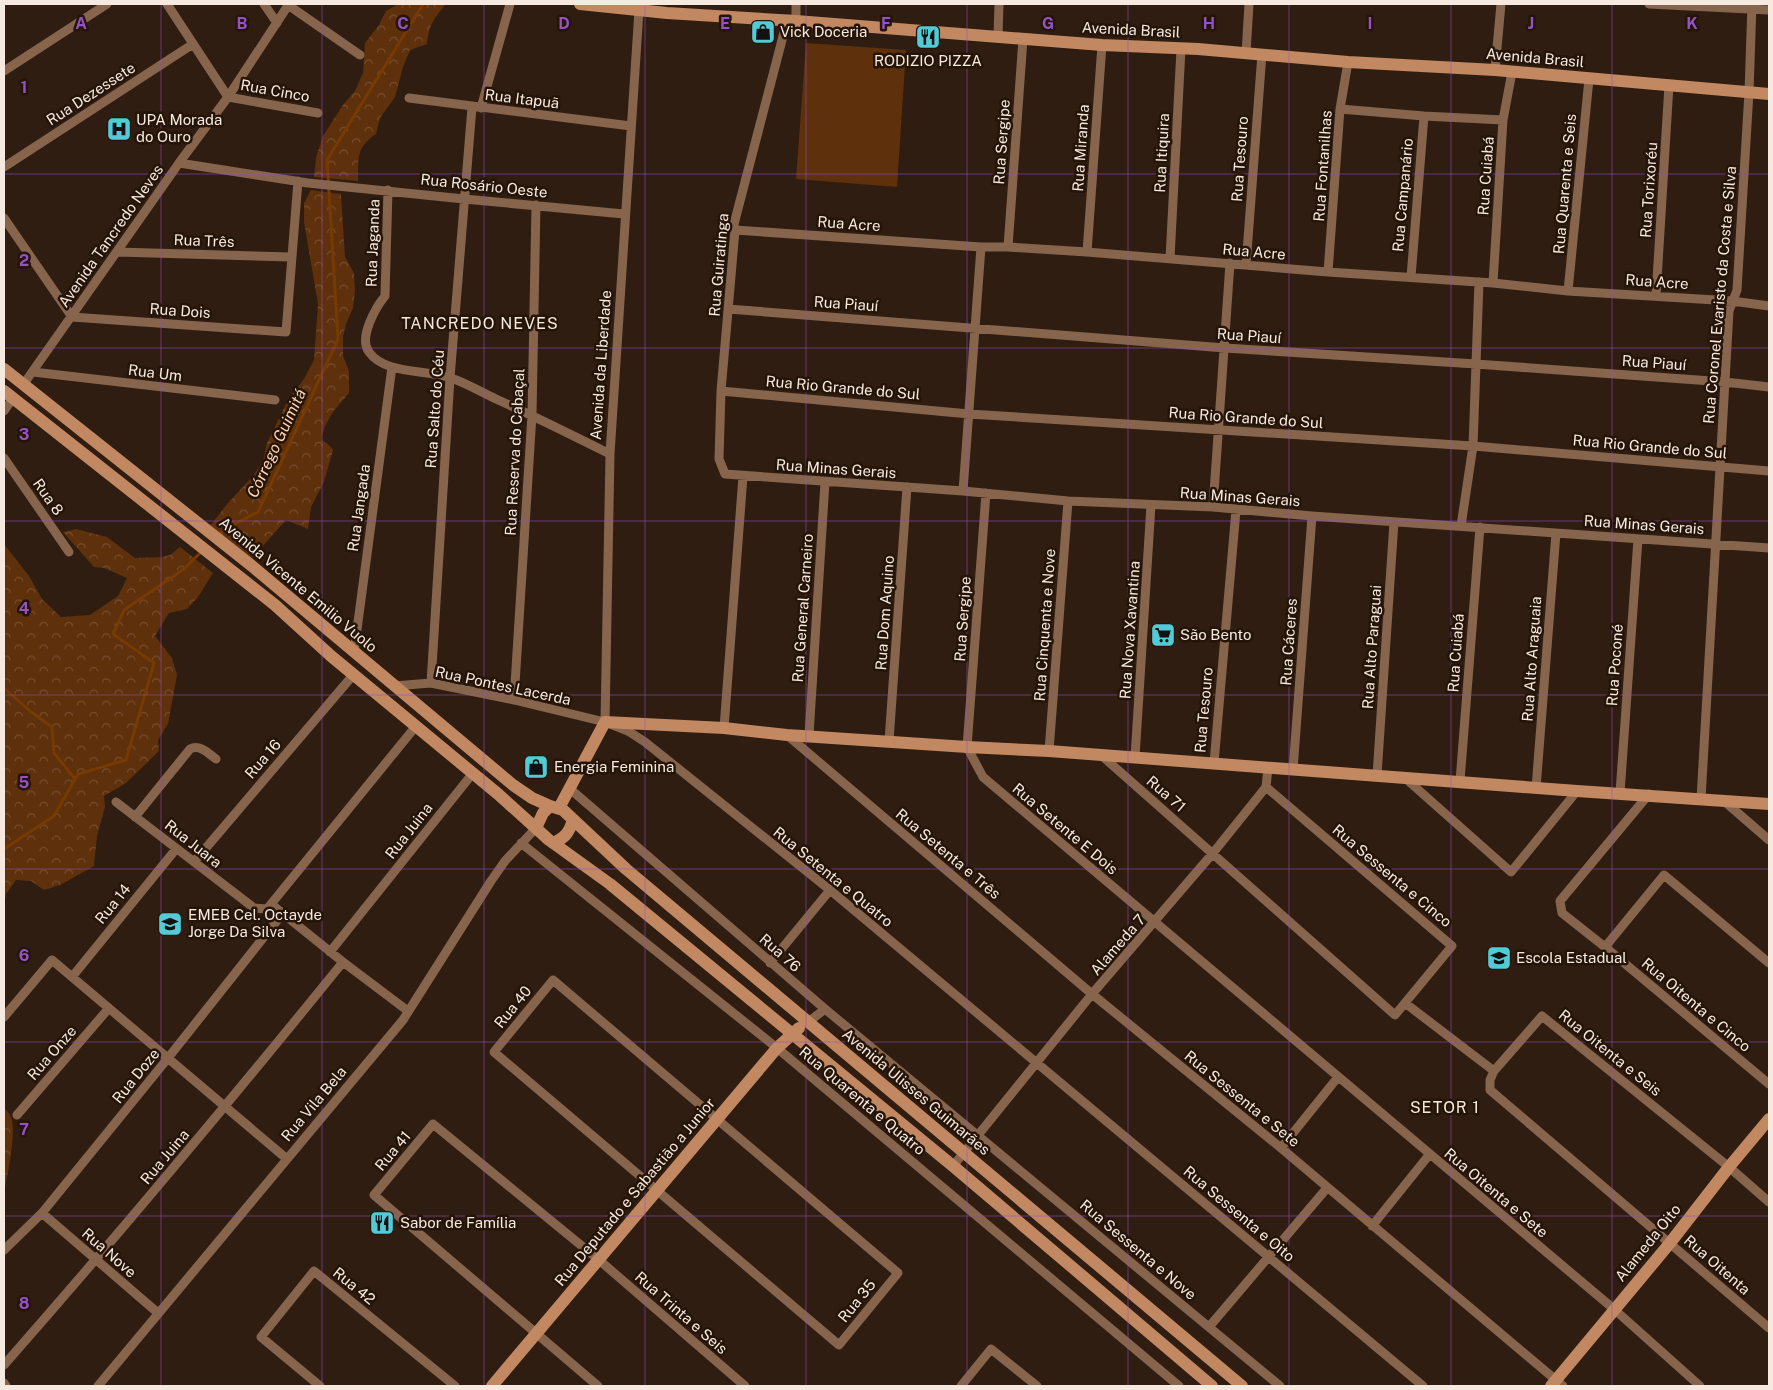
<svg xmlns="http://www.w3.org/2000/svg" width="1773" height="1390" viewBox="0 0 1773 1390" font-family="'Public Sans',sans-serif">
	<defs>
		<pattern id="forest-crowns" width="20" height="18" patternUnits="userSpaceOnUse" patternTransform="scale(1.25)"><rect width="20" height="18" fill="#5e300c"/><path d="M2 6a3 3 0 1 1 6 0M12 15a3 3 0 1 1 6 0" fill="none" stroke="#764e2f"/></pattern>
	</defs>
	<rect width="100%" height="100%" fill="#2f1d11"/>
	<path fill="#5e300c" d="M806,43L906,50L897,187L796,179Z"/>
	<path fill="url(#forest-crowns)" d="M398,4H446C434,18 429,25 427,44L410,50L403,67L395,97L380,118L376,134C355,148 359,159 358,181L314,177L316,158L323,136L343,105L355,91L363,73L365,43L379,25L386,11Z
		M311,190L341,194L345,257L354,273L355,291L353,308L346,324L343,337V356L349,371V393L333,412L325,426L321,439L330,446L333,450L324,482L311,507L308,529L286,520L252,558L210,526L228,503L253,476L263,461L267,443L289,398L304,379L314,360L318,304L304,222V203Z
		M76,529L107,537L135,558L161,557L170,555L180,547L213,573L198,597L187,609L169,613L155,636L172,658L177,675L168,724L158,740L159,751L126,783L104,796L105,807L97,836L94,866L60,885L44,890L31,881L16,880L6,894L4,905V544L29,576L42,599L61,617L90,615L118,596L127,578L104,568L94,567L63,532Z
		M4,1107C6,1110 10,1114 11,1117C17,1131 7,1177 4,1192Z"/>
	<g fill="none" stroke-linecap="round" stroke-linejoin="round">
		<path stroke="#773a03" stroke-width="3" d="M219,535L225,529L258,512L338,339L327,160L423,4
			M4,661V664
			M4,688L30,711L52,727L54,753L75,779
			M4,849L54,816L78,774L126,760L154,663L113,634L124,610L184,569L202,551"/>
		<path stroke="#87644c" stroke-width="9" d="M167,4L228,97L318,113
			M264,4L277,23
			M1649,4L1769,10
			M288,5L360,55
			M787,21L734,224L735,230L721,391L719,459L725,474L963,491L1068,501L1213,507L1312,516L1769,548
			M796,21V4
			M998,37L999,4
			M1246,53L1249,4
			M1495,70L1501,4
			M4,71L107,4
			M409,98L631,126
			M481,108L510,4
			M1340,109L1424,116L1503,120
			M179,163L308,183L464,199L624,214
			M4,167L193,44
			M388,190L385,296C376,307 358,338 369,352C385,375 426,369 451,378C466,383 481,392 496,399C534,416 572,435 610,454
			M4,218L72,317L286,332L298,181
			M735,230L981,247H1008L1087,252L1328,272L1493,283L1568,291L1732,301L1769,306
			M1008,247L1023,39
			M117,252L291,257
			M1087,252L1102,45
			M1170,258L1181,49
			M1246,265L1262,54
			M1328,272L1340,109L1348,62
			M1411,277L1424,116
			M1493,283L1503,120L1512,72
			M1568,291L1589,79
			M1656,296L1669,85
			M728,309L1225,348L1476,364L1725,382L1769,387
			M33,372L275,400
			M23,385L179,163L228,97L289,4
			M721,391L969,414L1473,446L1769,471
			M4,411L13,398
			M4,458L69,552
			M963,491L981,247
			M986,493L967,747L983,777L1615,1310L1700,1386
			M1213,507L1230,263
			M1461,526L1473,446L1479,282
			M354,652L392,367
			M431,683L450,378L472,107
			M394,686L431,683L514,700L605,722L628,731L645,742L830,890L1423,1386
			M514,700L532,415L536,205
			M605,722L610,454L639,10
			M724,728L743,476
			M787,735L1092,994L1281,1148L1563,1386
			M809,735L825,482
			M889,741L907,487
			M1049,751L1068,501
			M1101,755L1395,1015L1452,946L1266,787
			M1135,757L1151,505
			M1214,763L1236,510
			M1293,770L1312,516
			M1377,775L1394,522
			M1405,778L1511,872L1577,791
			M1460,781L1480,527
			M569,788L825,1009L1280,1386
			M1536,788L1556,533
			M1620,793L1638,539
			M1701,799L1729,311L1737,290L1749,92L1752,4
			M1724,801L1769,840
			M116,802L254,908L267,909L416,726
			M135,817L190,749C200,744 208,753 216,759
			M521,843L777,1048L1179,1386
			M194,862L354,674
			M271,904L343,962L408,1011
			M1605,947L1562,913L1560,901L1649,794
			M330,952L473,773
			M770,963L830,890
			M1769,963L1664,875L1605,947L1769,1084
			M72,977L176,849
			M553,980L898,1273L839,1345L494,1052Z
			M1405,1003L1494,1071
			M4,1017L52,960L287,1159
			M807,1023L825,1009
			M17,1115L109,1008
			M1281,1148L1338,1077
			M953,1166L1092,994L1213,853L1266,787L1268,768
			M1769,1202L1729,1167L1542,1016L1494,1071L1490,1080V1090L1769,1328
			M42,1213L158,1313
			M1372,1226L1429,1155
			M4,1250L42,1213L168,1058L283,913
			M1209,1327L1327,1188
			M4,1365C120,1233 232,1099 343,962
			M4,1383L6,1386
			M98,1386L403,1020L491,881L505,861L536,828
			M320,1386L261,1337L314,1271L455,1386
			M598,1386L374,1195L433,1124L599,1260L745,1386
			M961,1386L991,1349L1037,1386"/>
		<path stroke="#c28862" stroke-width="12" d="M580,4L667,13L796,21L1102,45L1198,49L1348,62L1495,70L1769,94
			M4,369L252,566L513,785L532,798L550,806L563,810L626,869L1242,1386
			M4,391L275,605L331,656L498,794L549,840L610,884L953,1166L1212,1386
			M559,808L605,722L724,728L787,735L967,747L1049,751L1577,791L1769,804
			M536,828L543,813L550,806
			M553,843C565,838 569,833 573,820
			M492,1386L777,1048L799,1028
			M1551,1386L1670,1243L1729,1167L1769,1119"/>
	</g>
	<path fill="none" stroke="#9452c6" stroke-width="1" stroke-opacity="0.55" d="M161,4V1386M322,4V1386M484,4V1386M645,4V1386M806,4V1386M967,4V1386M1128,4V1386M1289,4V1386M1451,4V1386M1612,4V1386M4,174H1769M4,348H1769M4,521H1769M4,695H1769M4,869H1769M4,1042H1769M4,1216H1769"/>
	<defs>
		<symbol id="shop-square" viewBox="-11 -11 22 22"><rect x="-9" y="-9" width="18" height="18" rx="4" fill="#52cbd7" stroke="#251408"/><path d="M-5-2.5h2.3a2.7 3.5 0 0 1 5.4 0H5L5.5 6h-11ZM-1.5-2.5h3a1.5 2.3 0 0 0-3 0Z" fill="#111"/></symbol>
		<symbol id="restaurant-square" viewBox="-11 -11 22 22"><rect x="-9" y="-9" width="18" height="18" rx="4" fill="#52cbd7" stroke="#251408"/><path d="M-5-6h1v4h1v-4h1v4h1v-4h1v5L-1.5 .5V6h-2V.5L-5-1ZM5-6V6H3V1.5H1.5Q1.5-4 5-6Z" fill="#111"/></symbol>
		<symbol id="hospital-square" viewBox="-11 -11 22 22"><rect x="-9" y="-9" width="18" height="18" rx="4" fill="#52cbd7" stroke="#251408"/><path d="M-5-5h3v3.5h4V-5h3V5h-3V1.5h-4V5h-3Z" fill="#111"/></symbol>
		<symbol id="supermarket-square" viewBox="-11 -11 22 22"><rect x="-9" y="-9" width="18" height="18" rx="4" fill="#52cbd7" stroke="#251408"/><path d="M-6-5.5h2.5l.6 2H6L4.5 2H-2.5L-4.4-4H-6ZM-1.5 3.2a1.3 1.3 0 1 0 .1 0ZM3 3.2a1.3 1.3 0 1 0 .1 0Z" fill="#111"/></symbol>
		<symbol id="school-square" viewBox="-11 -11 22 22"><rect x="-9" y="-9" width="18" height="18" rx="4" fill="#52cbd7" stroke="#251408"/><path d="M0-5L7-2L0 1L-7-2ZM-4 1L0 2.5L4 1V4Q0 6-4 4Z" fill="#111"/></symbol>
	</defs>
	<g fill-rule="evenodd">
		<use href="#shop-square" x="749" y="18" width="28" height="28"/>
		<use href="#restaurant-square" x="914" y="23" width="28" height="28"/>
		<use href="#hospital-square" x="105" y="115" width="28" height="28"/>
		<use href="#supermarket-square" x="1149" y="621" width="28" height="28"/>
		<use href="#shop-square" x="522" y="753" width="28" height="28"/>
		<use href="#school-square" x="156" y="910" width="28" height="28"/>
		<use href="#school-square" x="1485" y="944" width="28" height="28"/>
		<use href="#restaurant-square" x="368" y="1209" width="28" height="28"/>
	</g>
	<g text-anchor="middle" stroke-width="5" stroke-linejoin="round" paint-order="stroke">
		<g font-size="15" fill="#f6e9e0" stroke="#251408">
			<text transform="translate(1131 30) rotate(3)" y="5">Avenida Brasil</text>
			<text transform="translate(1535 58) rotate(5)" y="5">Avenida Brasil</text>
			<text transform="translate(275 91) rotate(10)" y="5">Rua Cinco</text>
			<text transform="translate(91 94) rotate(-33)" y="5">Rua Dezessete</text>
			<text transform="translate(522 99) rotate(7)" y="5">Rua Itapuã</text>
			<text transform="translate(1002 142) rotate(-86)" y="5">Rua Sergipe</text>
			<text transform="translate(1081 148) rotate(-86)" y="5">Rua Miranda</text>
			<text transform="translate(1162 153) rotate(-87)" y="5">Rua Itiquira</text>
			<text transform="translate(1240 159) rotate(-86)" y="5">Rua Tesouro</text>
			<text transform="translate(1323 166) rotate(-86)" y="5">Rua Fontanilhas</text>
			<text transform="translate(1486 176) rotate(-86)" y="5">Rua Cuiabá</text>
			<text transform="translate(1565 184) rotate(-85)" y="5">Rua Quarenta e Seis</text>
			<text transform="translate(484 186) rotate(6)" y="5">Rua Rosário Oeste</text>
			<text transform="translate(1649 190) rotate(-86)" y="5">Rua Torixoréu</text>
			<text transform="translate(1403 195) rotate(-85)" y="5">Rua Campanário</text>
			<text transform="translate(849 224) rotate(4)" y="5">Rua Acre</text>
			<text transform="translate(111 236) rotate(-55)" y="5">Avenida Tancredo Neves</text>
			<text transform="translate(204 241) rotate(2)" y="5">Rua Três</text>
			<text transform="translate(373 243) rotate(-88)" y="5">Rua Jaganda</text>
			<text transform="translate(1254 252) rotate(5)" y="5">Rua Acre</text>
			<text transform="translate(719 265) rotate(-85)" y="5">Rua Guiratinga</text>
			<text transform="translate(1657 282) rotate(4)" y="5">Rua Acre</text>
			<text transform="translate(1720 295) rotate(-85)" y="5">Rua Coronel Evaristo da Costa e Silva</text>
			<text transform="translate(846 304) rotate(4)" y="5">Rua Piauí</text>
			<text transform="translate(180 311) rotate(4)" y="5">Rua Dois</text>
			<text transform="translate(1249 336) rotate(4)" y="5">Rua Piauí</text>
			<text transform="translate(1654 363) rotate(4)" y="5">Rua Piauí</text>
			<text transform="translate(601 365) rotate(-86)" y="5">Avenida da Liberdade</text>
			<text transform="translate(155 373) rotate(7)" y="5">Rua Um</text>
			<text transform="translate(843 388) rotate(5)" y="5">Rua Rio Grande do Sul</text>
			<text transform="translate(435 409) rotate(-86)" y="5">Rua Salto do Céu</text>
			<text transform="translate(1246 418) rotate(4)" y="5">Rua Rio Grande do Sul</text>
			<text transform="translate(1650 447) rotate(5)" y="5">Rua Rio Grande do Sul</text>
			<text transform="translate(515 452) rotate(-87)" y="5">Rua Reserva do Cabaçal</text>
			<text transform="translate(836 469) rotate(4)" y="5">Rua Minas Gerais</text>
			<text transform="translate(48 497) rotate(55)" y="5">Rua 8</text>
			<text transform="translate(1240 497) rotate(4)" y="5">Rua Minas Gerais</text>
			<text transform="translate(359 508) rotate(-82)" y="5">Rua Jangada</text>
			<text transform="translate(1644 525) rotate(4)" y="5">Rua Minas Gerais</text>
			<text transform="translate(298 585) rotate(40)" y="5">Avenida Vicente Emilio Vuolo</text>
			<text transform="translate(803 608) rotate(-86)" y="5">Rua General Carneiro</text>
			<text transform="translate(885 613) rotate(-86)" y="5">Rua Dom Aquino</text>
			<text transform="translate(963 619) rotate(-86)" y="5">Rua Sergipe</text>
			<text transform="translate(1045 625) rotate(-86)" y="5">Rua Cinquenta e Nove</text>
			<text transform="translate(1130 630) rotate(-86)" y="5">Rua Nova Xavantina</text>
			<text transform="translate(1289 642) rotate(-86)" y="5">Rua Cáceres</text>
			<text transform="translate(1372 647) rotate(-86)" y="5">Rua Alto Paraguai</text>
			<text transform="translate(1456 653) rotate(-86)" y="5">Rua Cuiabá</text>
			<text transform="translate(1532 659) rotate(-86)" y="5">Rua Alto Araguaia</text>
			<text transform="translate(1615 665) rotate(-86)" y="5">Rua Poconé</text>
			<text transform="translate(503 686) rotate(12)" y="5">Rua Pontes Lacerda</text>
			<text transform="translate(1204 710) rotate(-85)" y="5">Rua Tesouro</text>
			<text transform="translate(263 759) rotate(-49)" y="5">Rua 16</text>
			<text transform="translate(1166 794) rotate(41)" y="5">Rua 71</text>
			<text transform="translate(1065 829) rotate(40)" y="5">Rua Setente E Dois</text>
			<text transform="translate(409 831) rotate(-52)" y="5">Rua Juina</text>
			<text transform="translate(193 844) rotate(38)" y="5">Rua Juara</text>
			<text transform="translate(948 854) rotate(40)" y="5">Rua Setenta e Três</text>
			<text transform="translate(1392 876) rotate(40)" y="5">Rua Sessenta e Cinco</text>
			<text transform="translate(833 877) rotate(39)" y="5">Rua Setenta e Quatro</text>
			<text transform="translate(113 904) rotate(-51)" y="5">Rua 14</text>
			<text transform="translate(1118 945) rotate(-49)" y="5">Alameda 7</text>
			<text transform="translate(780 953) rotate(41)" y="5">Rua 76</text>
			<text transform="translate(1696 1005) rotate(40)" y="5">Rua Oitenta e Cinco</text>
			<text transform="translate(513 1007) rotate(-51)" y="5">Rua 40</text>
			<text transform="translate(52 1053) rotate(-49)" y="5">Rua Onze</text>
			<text transform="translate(1610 1053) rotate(39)" y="5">Rua Oitenta e Seis</text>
			<text transform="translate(136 1076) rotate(-51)" y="5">Rua Doze</text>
			<text transform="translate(916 1092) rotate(40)" y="5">Avenida Ulisses Guimarães</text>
			<text transform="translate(1242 1099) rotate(39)" y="5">Rua Sessenta e Sete</text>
			<text transform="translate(862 1101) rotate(40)" y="5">Rua Quarenta e Quatro</text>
			<text transform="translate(314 1104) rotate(-50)" y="5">Rua Vila Bela</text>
			<text transform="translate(393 1151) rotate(-50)" y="5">Rua 41</text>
			<text transform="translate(165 1157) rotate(-50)" y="5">Rua Juina</text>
			<text transform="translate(635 1192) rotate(-50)" y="5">Rua Deputado e Sabastião a Junior</text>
			<text transform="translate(1496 1193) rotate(40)" y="5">Rua Oitenta e Sete</text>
			<text transform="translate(1239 1214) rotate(40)" y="5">Rua Sessenta e Oito</text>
			<text transform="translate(1648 1243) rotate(-51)" y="5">Alameda Oito</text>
			<text transform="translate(1138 1250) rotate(40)" y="5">Rua Sessenta e Nove</text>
			<text transform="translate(109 1253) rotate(41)" y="5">Rua Nove</text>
			<text transform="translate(1717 1265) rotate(41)" y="5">Rua Oitenta</text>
			<text transform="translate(354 1286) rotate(39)" y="5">Rua 42</text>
			<text transform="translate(857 1301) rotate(-51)" y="5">Rua 35</text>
			<text transform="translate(681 1313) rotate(41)" y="5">Rua Trinta e Seis</text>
		</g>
		<g font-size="15" fill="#f6e9e0" stroke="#251408" text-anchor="start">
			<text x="780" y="37">Vick Doceria</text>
			<text x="928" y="66" text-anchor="middle">RODIZIO PIZZA</text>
			<text x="136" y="125">UPA Morada<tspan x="136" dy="17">do Ouro</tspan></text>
			<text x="1180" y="640">São Bento</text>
			<text x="554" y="772">Energia Feminina</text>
			<text x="188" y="920">EMEB Cel. Octayde<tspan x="188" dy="17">Jorge Da Silva</tspan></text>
			<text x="1516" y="963">Escola Estadual</text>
			<text x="400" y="1228">Sabor de Família</text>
		</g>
		<g font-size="16" letter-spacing="1" fill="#f6e9e0" stroke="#251408">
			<text x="480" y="329">TANCREDO NEVES</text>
			<text x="1445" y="1113">SETOR 1</text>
		</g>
		<g font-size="16" font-style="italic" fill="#fed1b4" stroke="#251408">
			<text transform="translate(276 443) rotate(-65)" y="6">Córrego Guimitá</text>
		</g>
	</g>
	<g font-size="16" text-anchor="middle" font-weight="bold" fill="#9452c6" stroke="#251408" stroke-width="5" stroke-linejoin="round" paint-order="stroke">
		<text x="81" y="29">A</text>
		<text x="242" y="29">B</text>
		<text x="403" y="29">C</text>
		<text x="564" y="29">D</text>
		<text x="725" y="29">E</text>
		<text x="886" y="29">F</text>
		<text x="1048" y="29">G</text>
		<text x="1209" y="29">H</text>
		<text x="1370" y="29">I</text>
		<text x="1531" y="29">J</text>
		<text x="1692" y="29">K</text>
		<text x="24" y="93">1</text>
		<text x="24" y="266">2</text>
		<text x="24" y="440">3</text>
		<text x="24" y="614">4</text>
		<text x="24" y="788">5</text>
		<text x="24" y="961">6</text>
		<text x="24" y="1135">7</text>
		<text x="24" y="1309">8</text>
	</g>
	<rect width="1773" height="1390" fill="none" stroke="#f6e9e0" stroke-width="10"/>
</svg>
